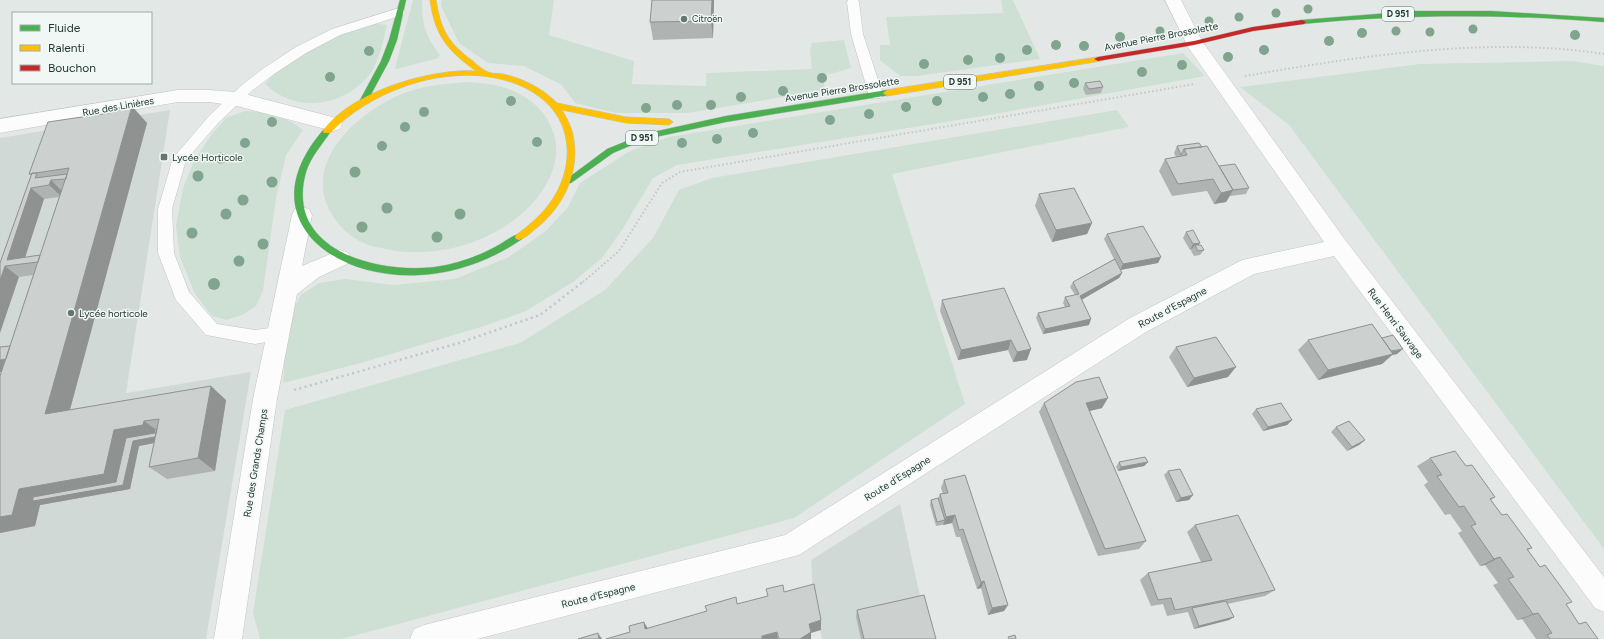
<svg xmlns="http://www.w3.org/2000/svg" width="1604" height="639" viewBox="0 0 1604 639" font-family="Figtree,sans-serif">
	<rect width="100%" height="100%" fill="#e3e8e6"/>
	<path fill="#d1d9d6" d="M170,110L126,393L251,372L206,639H0V138Z
		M900,504L921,601L931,639H822L813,596L811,560Z"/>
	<path fill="#cde0d3" d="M413,0H422C422,24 425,35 440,55L438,58L397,69L395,68Z
		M442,0H554L549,35L634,61L632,84L706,86V73L812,69L810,50L812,43L844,40L851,68L823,76L825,90L688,113H616L575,103L562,85L524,66L488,63L459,43L441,6Z
		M1001,0H1013L1040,59L917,76H900L880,60V45H890L886,17L1003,13Z
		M372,23L387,25C383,40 380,60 370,74C344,107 296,114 265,84C291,52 334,37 372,23Z
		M1183,53L1205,76L983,116L677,165L653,178L622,230L602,258L573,282L526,311L484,326L361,363L283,383L287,320L301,295L319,283L345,279L394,285L455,279L509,257L547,230L568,207L580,183L630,151L669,137Z
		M1572,61L1604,66V549L1289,125L1240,87L1420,64Z
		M468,82C479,83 492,84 503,87C524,94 544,107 552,129C559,146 557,164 548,181C519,236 443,262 385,249C379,247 371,247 366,244C351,238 338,226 331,213C303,165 352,118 393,98C416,86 442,84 468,82Z
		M1117,110L1129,127L892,174L965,404L794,518L342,639H260L253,613L285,410L520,343L605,290L653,238L679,190L712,178Z
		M245,111C265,111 288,117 303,130L286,155L276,198L263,291L256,306L242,315L226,320L212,316L195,294L180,257L176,225L183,188L194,161L212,134L226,118Z"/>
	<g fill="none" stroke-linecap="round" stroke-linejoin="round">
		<defs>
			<path id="lane" d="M848,0H858L859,2L863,34L883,95L881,98H871L869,95L851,34L847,2Z
				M399,8L403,9L405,12L403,15L340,35L306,53L274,74L253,90L219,122L186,160L172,209L174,253L189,292L217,324L255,330L277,327L283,329L285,334L283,339L255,344L206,335L176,300L158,253V209L173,158L209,116L243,84L264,68L296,47L332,29Z"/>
			<path id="street" d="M1165,0H1181L1202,41L1346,241L1604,577V612L1595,608L1334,256L1254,274L1146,332L799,555L477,639H410L414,629L424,625L785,535L1130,318L1242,260L1324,242L1188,47Z
				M178,90H209L237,92L340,119L342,124L340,129L333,131L237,106L209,102H178L0,133V119Z
				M302,207L309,209L312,215L302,266L340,250L347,252L351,258L347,264L319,277L297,294L277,399L242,639H214L253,399L292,215L295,209Z"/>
			<path id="fast" d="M400,0H406L397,40L389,61L368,100L367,102H361L360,100L381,61L389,40Z
				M1415,11H1491L1604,18V22C1503,14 1403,14 1302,24L1298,22L1302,20Z
				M887,90L890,91V95L726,122L646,139L613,153L571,183H565L564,181L607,149L644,134L726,116Z
				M327,128L331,131C322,145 311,156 306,172C284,250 376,274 435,267C456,264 477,257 495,247C503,243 511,236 519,234L523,237L522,239C492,260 456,273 420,275C329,280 249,215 324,129Z"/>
			<path id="slow" d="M430,0H436C441,30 448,43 473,61C477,65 483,70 488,72C492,74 498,73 503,74C524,79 542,88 557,103L626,117L669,119L673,122L669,125L626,123L562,110C568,120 573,130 574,141C579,176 561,210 534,230C530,234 525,238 519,240L516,239L515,237L516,235C541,217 560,197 566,166C577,99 510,70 453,76C437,77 419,81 403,87C375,97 351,112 330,133H324L323,131C350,92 431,68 476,71C447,50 435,36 430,0Z
				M1098,57L1102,59L1101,61L887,96L883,93L887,90Z"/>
			<path id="jam" d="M1302,20L1306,22L1304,24L1253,31L1194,45L1098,61L1094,59L1098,57L1194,41L1253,27Z"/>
		</defs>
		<use href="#lane" stroke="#c0c5c3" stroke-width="1"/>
		<use href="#street" stroke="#c0c5c3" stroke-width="1"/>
		<use href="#fast" stroke="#bcc4c2" stroke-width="1"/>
		<use href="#slow" stroke="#bcc4c2" stroke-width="1"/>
		<use href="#jam" stroke="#bcc4c2" stroke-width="1"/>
		<path stroke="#c0c8c4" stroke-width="2" stroke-dasharray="1.5 2.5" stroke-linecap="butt" d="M1245,76C1361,56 1487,36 1604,54
			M583,282L619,251L662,183L680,172L1195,84"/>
		<path stroke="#c0c8c4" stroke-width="2.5" stroke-dasharray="2 3.5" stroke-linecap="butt" d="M294,390L459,343L540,315L584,281"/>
		<use href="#lane" fill="#fbfcfb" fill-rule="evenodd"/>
		<use href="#street" fill="#fbfcfb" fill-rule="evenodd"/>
		<use href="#fast" fill="#4caf50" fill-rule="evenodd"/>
		<use href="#slow" fill="#ffc107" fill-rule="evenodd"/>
		<use href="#jam" fill="#c62828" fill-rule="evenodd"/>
	</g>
	<g fill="#81a48f">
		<circle cx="1308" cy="9" r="4.5"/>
		<circle cx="1276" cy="13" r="4.5"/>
		<circle cx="1239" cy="17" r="4.5"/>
		<circle cx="1209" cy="21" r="4.5"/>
		<circle cx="1473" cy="29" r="4.5"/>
		<circle cx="1160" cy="31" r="4.5"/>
		<circle cx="1396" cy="31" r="4.5"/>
		<circle cx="1430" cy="32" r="4.5"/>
		<circle cx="1362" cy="33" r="5"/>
		<circle cx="1575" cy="35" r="5"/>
		<circle cx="1120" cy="37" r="5"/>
		<circle cx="1329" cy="41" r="5"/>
		<circle cx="1056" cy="45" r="5"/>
		<circle cx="1084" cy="46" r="5"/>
		<circle cx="1027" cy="50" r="5"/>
		<circle cx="1264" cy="50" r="5"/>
		<circle cx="369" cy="51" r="5"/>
		<circle cx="1228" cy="57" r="5"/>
		<circle cx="1000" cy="58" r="5"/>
		<circle cx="968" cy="60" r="5"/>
		<circle cx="924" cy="64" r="5"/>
		<circle cx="1182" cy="65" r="5"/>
		<circle cx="1142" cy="72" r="5"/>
		<circle cx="330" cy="77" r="5"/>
		<circle cx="822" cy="78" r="5"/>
		<circle cx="1074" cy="83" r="5"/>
		<circle cx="1039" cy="86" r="5"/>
		<circle cx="783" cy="91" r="5"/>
		<circle cx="1010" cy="94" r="5"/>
		<circle cx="741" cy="97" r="5"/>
		<circle cx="983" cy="97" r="5"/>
		<circle cx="511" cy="101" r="5"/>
		<circle cx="937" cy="101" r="5"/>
		<circle cx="677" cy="105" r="5"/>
		<circle cx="711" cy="105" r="5"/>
		<circle cx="906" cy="107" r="5"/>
		<circle cx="646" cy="108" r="5"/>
		<circle cx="424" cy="112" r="5"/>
		<circle cx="869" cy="114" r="5"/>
		<circle cx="830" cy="120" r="5"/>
		<circle cx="272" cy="122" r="5"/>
		<circle cx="405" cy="127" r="5"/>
		<circle cx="753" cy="133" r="5"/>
		<circle cx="717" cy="139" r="5"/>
		<circle cx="537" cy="142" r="5"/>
		<circle cx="245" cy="143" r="5"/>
		<circle cx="682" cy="143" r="5"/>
		<circle cx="382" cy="146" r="5"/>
		<circle cx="221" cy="158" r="5.5"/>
		<circle cx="355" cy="172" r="5.5"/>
		<circle cx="198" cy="176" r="5.5"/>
		<circle cx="272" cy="182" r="5.5"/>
		<circle cx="243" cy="200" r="5.5"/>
		<circle cx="387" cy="208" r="5.5"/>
		<circle cx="226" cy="214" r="5.5"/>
		<circle cx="460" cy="214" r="5.5"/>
		<circle cx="362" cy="227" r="5.5"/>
		<circle cx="192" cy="233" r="5.5"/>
		<circle cx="437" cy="237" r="5.5"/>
		<circle cx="263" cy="244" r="5.5"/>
		<circle cx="239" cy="261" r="5.5"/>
		<circle cx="214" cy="284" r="6"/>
	</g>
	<path fill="#afb3b2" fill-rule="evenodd" d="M652,0H728H714L713,38L653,40L650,22Z
		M1085,83L1103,87L1101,93L1086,95L1083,89Z
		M147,123L70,410L226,400L215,471L167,479L149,467L154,443L139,446L130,489L40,505L35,526L0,533V376L33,275L19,277L0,263L31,175L29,174ZM59,197L40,255L25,257L44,199Z
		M1177,146L1202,147L1219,166L1249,188L1246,194L1230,196L1226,202L1214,204L1207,191L1172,196L1159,171L1165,159L1176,157L1174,153Z
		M1039,194L1092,223L1087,234L1052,242L1035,206Z
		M1186,232L1200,243L1198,245L1204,250L1200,255L1194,256L1191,251L1192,249L1190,250L1183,238Z
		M1107,234L1161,257L1158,263L1120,270L1122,273L1119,278L1082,299L1089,325L1043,334L1036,318L1038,313L1065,307L1063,303L1065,297L1075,295L1070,287L1073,282L1114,259L1104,239Z
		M1004,288L1027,360L1013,362L1008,350L958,360L940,311L942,300Z
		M1382,338L1397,354L1392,355L1382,364L1318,380L1298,350L1308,340Z
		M1176,347L1228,377L1187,387L1169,357Z
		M1044,403L1102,408L1089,411L1146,541L1139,549L1098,556L1039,412Z
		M1256,409L1292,420L1287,425L1263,431L1252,414Z
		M1336,427L1365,440L1359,445L1347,451L1331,432Z
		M1430,458L1466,466L1495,497L1491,500L1502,515L1532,548L1528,550L1566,604L1579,624L1598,639H1535H1536L1522,619L1517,620L1493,585L1498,583L1485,565L1480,566L1458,533L1462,531L1450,514L1445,515L1424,485L1428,482L1417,466Z
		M1119,462H1148L1144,466L1118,471L1116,467Z
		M1168,471L1189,500L1176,502L1164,475Z
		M944,480L1008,605L1004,611L988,615L981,588L977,589L960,537H956L952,523L936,526L930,505L931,500L938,498L940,494H943L941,488Z
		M1195,525L1275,590L1265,596L1227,604L1234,617L1229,620L1194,629L1188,612L1167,616L1163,604L1151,606L1140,580L1148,573L1201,562L1187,532Z
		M857,610L936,639H861L856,617Z"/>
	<path fill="#8f9291" d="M712,0H714L713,38L711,21Z
		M132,106L147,123L65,428L45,414Z
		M51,180L63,192L62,197L49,185Z
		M31,188L44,199L23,264L7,260Z
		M1233,190L1226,202L1214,204L1221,193Z
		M1092,223L1087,234L1052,242L1056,230Z
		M1200,243L1196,248L1195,245L1192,249L1190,250L1193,244Z
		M1161,257L1158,263L1120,270L1123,264Z
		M5,266L19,277L0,333V280Z
		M1122,273L1119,278L1078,302L1080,296Z
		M1091,319L1089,325L1043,334L1045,329Z
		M1011,340L1008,350L958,360L961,350Z
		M1031,349L1027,360L1013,362L1017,352Z
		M1403,349L1397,354L1392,355L1382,364L1318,380L1328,370L1390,352Z
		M14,357L28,368L0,372V360Z
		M1236,367L1228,377L1187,387L1194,378Z
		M211,386L226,400L215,471L198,458Z
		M1108,398L1102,408L1081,413L1086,403Z
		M1292,420L1287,425L1263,431L1268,427Z
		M144,421L162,434L175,439L139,446L130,489L40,505L35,526L0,533V517L19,489L114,430Z
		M1365,440L1359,445L1347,451L1352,447Z
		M1148,462L1144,466L1118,471L1121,467Z
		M1193,495L1189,500L1176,502L1181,498Z
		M955,515L952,523L943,525L946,517Z
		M1500,557L1485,565L1480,566L1494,559Z
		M984,581L981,588L977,589L981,582Z
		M1008,605L1004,611L988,615L992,608Z
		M1538,613L1522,619L1517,620L1533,614Z
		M1234,617L1229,620L1194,629L1199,626Z
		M821,620V630L811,633V639H800L809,624Z
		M644,622L650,632L645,629Z
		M777,632L778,639H762V636Z
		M598,633L602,639H599Z"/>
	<path fill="#ccd0cf" stroke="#8f9291" d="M652,0H712L711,21L650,22Z
		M1100,81L1103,87L1089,89L1085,83Z
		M132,106L45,414L211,386L198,458L149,467L159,419L144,421L143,425L114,430L104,474L19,489L12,515L0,517V376L69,168L29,174L48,122L109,113L111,109Z
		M1199,143L1202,147L1184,149L1181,155L1177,146Z
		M1207,146L1233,190L1221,193L1213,179L1178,184L1165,159L1187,155L1184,149Z
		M1235,164L1249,188L1233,190L1219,166Z
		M32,173H37L35,178L67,174L66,179L51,180L49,185L31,188L7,260L40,255L38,262L5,266L0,280V263Z
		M1074,188L1092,223L1056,230L1039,194Z
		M1143,226L1161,257L1123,264L1107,234Z
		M1193,230L1200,243L1193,244L1186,232Z
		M1195,245H1201L1204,250L1198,251Z
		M1115,259L1122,273L1080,296L1091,319L1045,329L1038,313L1070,306L1065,297L1079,294L1073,282Z
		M1004,288L1031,349L1017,352L1011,340L961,350L942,300Z
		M1372,324L1393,354L1328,370L1308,340Z
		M1393,335L1403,349L1391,351L1382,338Z
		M1216,337L1236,367L1194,378L1176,347Z
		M10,346L6,359L0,360V347Z
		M1099,377L1108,398L1086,403L1146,541L1105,549L1044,403L1076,382Z
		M1281,403L1292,420L1268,427L1256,409Z
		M1349,421L1365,440L1352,447L1336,427Z
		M155,429H157L155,437L133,441L123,485L33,501V497L116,482L126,438L155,433Z
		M1455,451L1466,466L1472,465L1495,497L1490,499L1502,515L1507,514L1532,548L1527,549L1540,567L1545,565L1572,602L1566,604L1579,624L1586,622L1598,639H1550L1547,635L1552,633L1538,613L1533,614L1508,579L1514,577L1500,557L1494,559L1471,526L1476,524L1464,506L1459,507L1437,476L1442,475L1430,458Z
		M1145,457L1148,462L1121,467L1119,462Z
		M1180,469L1193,495L1181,498L1168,471Z
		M965,475L1008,605L992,608L984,581L981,582L963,529L959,530L955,515L946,517L940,494L948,493L944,480Z
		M938,498L945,520L937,522L931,500Z
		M1238,515L1275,590L1175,610L1171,598L1158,600L1148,573L1212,560L1195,525Z
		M814,584L821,620L809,624L811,632L800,639H779L777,632L762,636V639H606L630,632L629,626L644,622L645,629L707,611L705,606L736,597L737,604L768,596L766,589L783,585L784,592Z
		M924,595L936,639H864L857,610Z
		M1226,601L1234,617L1199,626L1192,608Z
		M598,633L599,639H578Z
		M1015,635L1016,639H1009L1008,637Z"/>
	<g fill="#667672" stroke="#f1f7f4" stroke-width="1.5">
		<circle cx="684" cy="19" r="4"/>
		<rect x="160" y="153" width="8" height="8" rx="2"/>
		<circle cx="71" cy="313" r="4"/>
	</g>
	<g text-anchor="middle" stroke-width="3" stroke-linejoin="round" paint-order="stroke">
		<g fill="#f1f7f4" stroke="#61726d" stroke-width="1">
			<rect x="1382" y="7" width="32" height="14" rx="3"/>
			<rect x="944" y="75" width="32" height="14" rx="3"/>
			<rect x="626" y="131" width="32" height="14" rx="3"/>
		</g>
		<g font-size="9" font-weight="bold" fill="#233933">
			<text x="1398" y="17">D 951</text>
			<text x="960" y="85">D 951</text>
			<text x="642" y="141">D 951</text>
		</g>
		<g font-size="9" fill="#233933" stroke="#f1f7f4" text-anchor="start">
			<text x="692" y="22">Citroën</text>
		</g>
		<g font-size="10" fill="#233933" stroke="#f1f7f4">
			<text transform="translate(1161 36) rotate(-11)" y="4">Avenue Pierre Brossolette</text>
			<text transform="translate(842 89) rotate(-9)" y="4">Avenue Pierre Brossolette</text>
			<text transform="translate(118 106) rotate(-10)" y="4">Rue des Linières</text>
			<text transform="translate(1172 307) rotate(-28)" y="4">Route d'Espagne</text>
			<text transform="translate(1396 323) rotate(53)" y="4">Rue Henri Sauvage</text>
			<text transform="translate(255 463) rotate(-81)" y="4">Rue des Grands Champs</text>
			<text transform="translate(897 478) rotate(-32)" y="4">Route d'Espagne</text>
			<text transform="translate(598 595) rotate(-14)" y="4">Route d'Espagne</text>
		</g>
		<g font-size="10" fill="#233933" stroke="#f1f7f4" text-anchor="start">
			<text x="172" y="161">Lycée Horticole</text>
			<text x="79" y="317">Lycée horticole</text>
		</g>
	</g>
	<rect x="12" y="12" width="140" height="72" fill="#f1f7f4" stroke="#9faba7"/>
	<rect x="20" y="25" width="20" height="6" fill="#4caf50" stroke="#9faba7"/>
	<text x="48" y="32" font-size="12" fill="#233933">Fluide</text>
	<rect x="20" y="45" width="20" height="6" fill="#ffc107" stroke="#9faba7"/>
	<text x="48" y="52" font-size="12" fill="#233933">Ralenti</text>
	<rect x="20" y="65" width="20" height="6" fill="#c62828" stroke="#9faba7"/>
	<text x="48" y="72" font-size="12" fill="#233933">Bouchon</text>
</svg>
